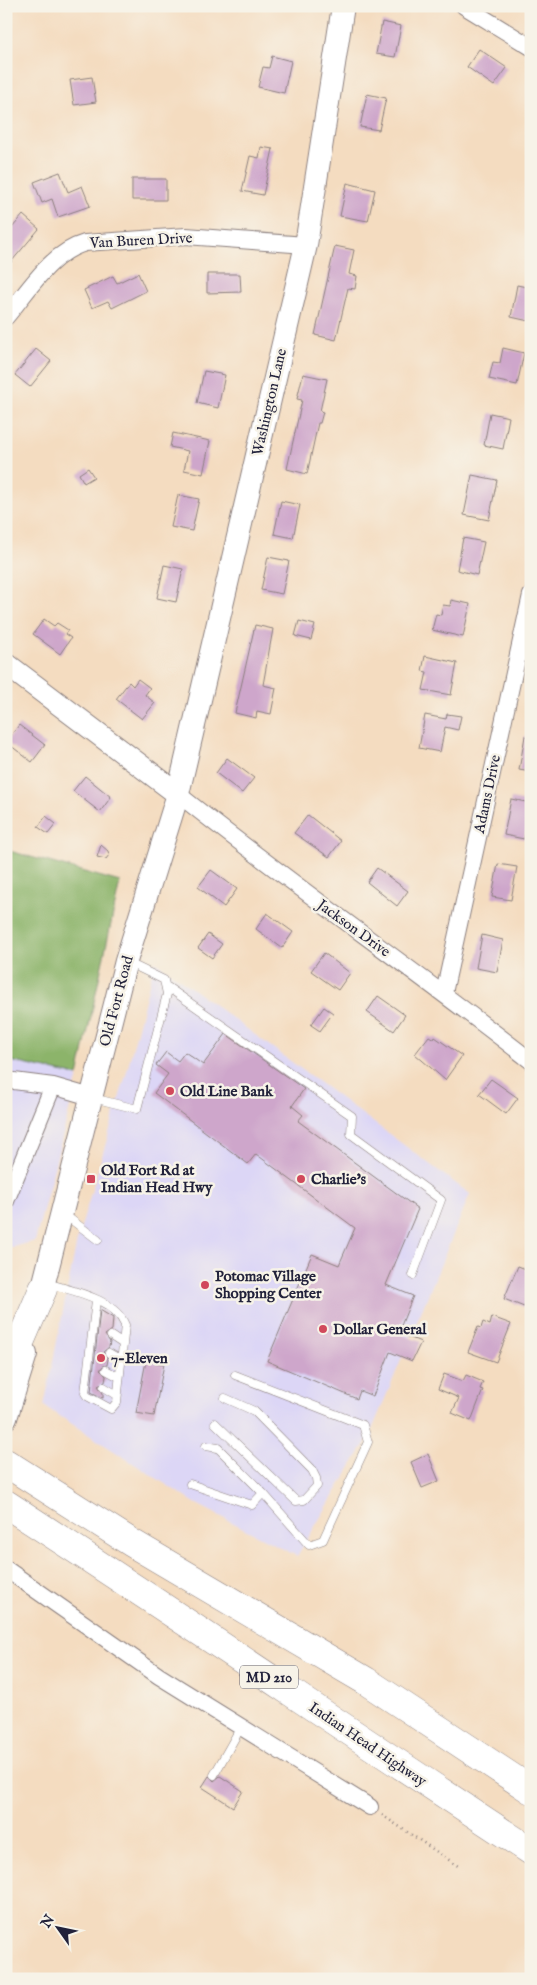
<svg xmlns="http://www.w3.org/2000/svg" width="537" height="1985" viewBox="0 0 537 1985" font-family="'IM FELL English',serif">
	<rect width="100%" height="100%" fill="#f7f3e8"/>
	<filter id="ink" filterUnits="userSpaceOnUse"><feTurbulence type="fractalNoise" baseFrequency=".02" numOctaves="2"/><feDisplacementMap in="SourceGraphic" scale="10" xChannelSelector="R" yChannelSelector="G"/><feConvolveMatrix kernelMatrix="1 2 1 2 8 2 1 2 1" color-interpolation-filters="sRGB"/></filter>
	<filter id="wash" filterUnits="userSpaceOnUse"><feTurbulence type="fractalNoise" baseFrequency=".0096" numOctaves="4" result="noise"/><feDisplacementMap in="SourceGraphic" scale="20" xChannelSelector="R" yChannelSelector="G"/><feGaussianBlur stdDeviation="1.12" result="paint"/><feColorMatrix in="noise" values="0 0 0 0 0 0 0 0 0 0 0 0 0 0 0 0 0 1.4 0 .05"/><feComposite in="paint" operator="in"/></filter>
	<g filter="url(#wash)">
		<rect width="100%" height="100%" fill="#f4dcc0"/>
		<path fill="#dcd6f6" d="M155,961L470,1194L369,1437L297,1556L195,1503L44,1406L77,1241L126,1075Z
			M6,1060L78,1076L35,1241L6,1249Z"/>
		<path fill="#8cb46a" stroke="#576b52" d="M6,850L120,882L78,1076L6,1060Z"/>
		<g id="blocks">
			<path fill="#cea6cb" d="M382,22L401,26L395,57L376,54Z
				M479,49L507,68L494,86L467,67Z
				M272,56L291,61L284,93L258,87L263,67L269,68Z
				M92,77L96,102L74,105L70,80Z
				M367,94L386,98L379,130L360,127Z
				M261,147L273,149L263,195L242,191L250,156L259,158Z
				M60,172L68,192L82,186L90,206L58,217L52,199L42,203L34,182Z
				M132,179H166V200H132Z
				M347,183L375,190L368,221L340,216Z
				M23,215L39,229L6,268V235Z
				M335,246L354,250L349,274L357,276L355,289L348,288L336,340L315,335Z
				M138,273L146,291L112,308L108,301L92,308L84,290L113,276L117,283Z
				M207,274H240L241,292L207,293Z
				M517,285L531,288L529,321L511,317Z
				M503,348L524,353L517,385L489,379L493,362L500,363Z
				M36,349L51,361L30,387L15,375Z
				M204,371L225,375L218,408L197,403Z
				M303,374L327,379L320,411L323,412L320,423H318L307,474L287,469L302,400L297,399Z
				M490,413L509,417L503,449L484,445Z
				M173,433L210,441L203,474L184,470L188,451L170,447Z
				M88,468L94,477L84,483L79,474Z
				M472,475L497,480L489,520L464,515Z
				M178,495L199,499L192,531L171,527Z
				M281,501L300,505L293,538L274,534Z
				M463,538L484,542L477,575L457,570Z
				M268,557L289,561L282,594L261,590Z
				M164,565L183,569L176,602L157,598Z
				M451,600L470,604L463,637L432,630L436,614L441,615L443,605L450,606Z
				M44,619L54,626L57,623L68,630L65,634L71,638L60,654L33,634Z
				M299,621L315,625L311,640L295,636Z
				M255,625L273,629L263,685L276,688L271,714L257,711L256,718L235,713Z
				M425,656L457,663L451,695L423,690L427,672L422,671Z
				M138,679L150,688L145,695L155,703L142,719L116,699L129,682L133,686Z
				M447,714L461,716L458,730L445,727L440,752L419,748L425,715L446,719Z
				M19,725L45,745L32,762L6,742Z
				M525,736L531,737V772L519,770Z
				M227,758L254,778L242,793L216,773Z
				M85,776L111,797L100,812L73,791Z
				M511,799L531,803V821L529,820L524,839L504,835Z
				M308,815L341,841L329,857L294,833Z
				M46,816L56,824L48,834L38,827Z
				M101,845L108,851L109,855L106,859L97,857Z
				M498,864L517,867L511,900L492,897Z
				M377,868L408,891L397,906L367,882Z
				M211,870L237,889L224,907L198,887Z
				M267,913L293,932L282,948L256,929Z
				M208,934L222,944L212,958L198,948Z
				M482,935L503,940L497,972L476,968Z
				M324,953L350,973L338,990L311,971Z
				M378,996L405,1015L394,1031L367,1012Z
				M324,1007L333,1013L320,1031L311,1025Z
				M226,1034L304,1089L292,1106L303,1115L298,1121L418,1209L386,1285L413,1296L398,1333L421,1342L412,1361L390,1352L373,1396L360,1391L357,1399L267,1361L312,1254L339,1265L355,1228L256,1154L248,1164L154,1093L168,1074L156,1065L166,1052L178,1061L185,1052L203,1065Z
				M429,1036L434,1039L435,1037L462,1056L445,1080L415,1054Z
				M491,1079L518,1098L506,1114L479,1094Z
				M518,1266L531,1271V1291L524,1307L504,1299Z
				M100,1310L113,1318L112,1330L105,1335L110,1342L109,1347L103,1352L108,1359L107,1365L103,1366L100,1370L106,1376L105,1382L98,1386L103,1393V1398L91,1392Z
				M492,1317L511,1324L496,1362L468,1352L478,1327L481,1328L483,1322L490,1325Z
				M146,1361L164,1364L154,1416L136,1413Z
				M444,1374L463,1381L466,1375L483,1382L480,1389L483,1390L471,1421L452,1413L459,1398L438,1389Z
				M428,1454L439,1481L422,1488L411,1462Z
				M209,1776L214,1781L220,1776L243,1791L233,1807L202,1787Z"/>
		</g>
	</g>
	<g filter="url(#ink)">
		<use href="#blocks" fill-opacity="0" stroke="#8b7f7e" stroke-width="1"/>
		<g fill="none" stroke-linecap="round" stroke-linejoin="round">
			<defs>
				<path id="lane" d="M166,986L352,1116L351,1134L441,1200L413,1275
					M93,1098L137,1109L167,994L164,980L129,963
					M65,1215L98,1240
					M47,1283C72,1291 114,1298 125,1325L117,1402L111,1409L87,1396L85,1393L96,1300
					M111,1336L123,1344
					M109,1353L121,1360
					M106,1370L119,1377
					M104,1387L117,1395
					M215,1423L296,1501L304,1500L317,1486L316,1478L312,1470L254,1411L225,1398
					M206,1446L218,1448L263,1493L309,1545L323,1540L368,1442L363,1425L235,1375
					M190,1484L252,1505L263,1493
					M214,1775L241,1727"/>
				<path id="street" d="M464,6L531,47
					M6,317C29,290 50,253 85,243L186,236L306,245
					M178,794C293,886 415,970 531,1061
					M444,993L531,595
					M6,1080L53,1086L91,1097
					M6,1201L53,1086
					M6,1569L159,1676L370,1807"/>
				<path id="secondary" d="M6,664L178,794
					M38,1306L126,961L178,794L306,245L343,6
					M6,1418L26,1354"/>
				<path id="highway" d="M6,1375L43,1289
					M6,1463L132,1543L366,1681L531,1790
					M6,1504C182,1618 355,1736 531,1851"/>
			</defs>
			<use href="#lane" stroke="#8b7f7e" stroke-width="9"/>
			<use href="#street" stroke="#8b7f7e" stroke-width="18"/>
			<use href="#secondary" stroke="#8b7f7e" stroke-width="24"/>
			<use href="#highway" stroke="#8b7f7e" stroke-width="29"/>
			<path stroke="#8b7f7e" stroke-width="2.5" stroke-dasharray="1 4" stroke-linecap="butt" d="M382,1815L458,1866"/>
			<use href="#lane" stroke="#fff" stroke-width="8"/>
			<use href="#street" stroke="#fff" stroke-width="16"/>
			<use href="#secondary" stroke="#fff" stroke-width="22"/>
			<use href="#highway" stroke="#fff" stroke-width="28"/>
		</g>
	</g>
	<g fill="#d1495b" stroke="#f7f3e8" stroke-width="2">
		<circle cx="170" cy="1091" r="5"/>
		<rect x="86" y="1174" width="10" height="10" rx="2.5"/>
		<circle cx="301" cy="1179" r="5"/>
		<circle cx="205" cy="1285" r="5"/>
		<circle cx="323" cy="1329" r="5"/>
		<circle cx="101" cy="1358" r="5"/>
	</g>
	<g text-anchor="middle" stroke-width="5" stroke-linejoin="round" paint-order="stroke">
		<rect fill="#f7f3e8" stroke="#62616f" stroke-width="1" x="240" y="1665.5" width="58" height="23" rx="4"/>
		<g font-size="14" font-weight="bold" fill="#22223b">
			<text x="269" y="1682">MD 210</text>
		</g>
		<g font-size="15" fill="#22223b" stroke="#f7f3e8">
			<text transform="translate(141 240) rotate(-3)" y="5">Van Buren Drive</text>
			<text transform="translate(269 402) rotate(-77)" y="5">Washington Lane</text>
			<text transform="translate(487 794) rotate(-78)" y="5">Adams Drive</text>
			<text transform="translate(354 928) rotate(36)" y="5">Jackson Drive</text>
			<text transform="translate(116 1001) rotate(-75)" y="5">Old Fort Road</text>
			<text transform="translate(368 1744) rotate(34)" y="5">Indian Head Highway</text>
		</g>
		<g font-size="15" font-weight="bold" fill="#22223b" stroke="#f7f3e8" text-anchor="start">
			<text x="180" y="1096">Old Line Bank</text>
			<text x="101" y="1175">Old Fort Rd at<tspan x="101" dy="17">Indian Head Hwy</tspan></text>
			<text x="311" y="1184">Charlie's</text>
			<text x="215" y="1281">Potomac Village<tspan x="215" dy="17">Shopping Center</tspan></text>
			<text x="333" y="1334">Dollar General</text>
			<text x="111" y="1363">7-Eleven</text>
		</g>
	</g>
	<rect width="537" height="1985" fill="none" stroke="#f7f3e8" stroke-width="25"/>
	<g transform="translate(58 1928) rotate(303)" stroke="#f7f3e8" stroke-width="4" paint-order="stroke">
	<path d="M0-4L9 19L0 12L-9 19Z" fill="#22223b"/>
	<text y="-8" font-size="14" font-weight="bold" text-anchor="middle" fill="#22223b">N</text>
	</g>
</svg>
